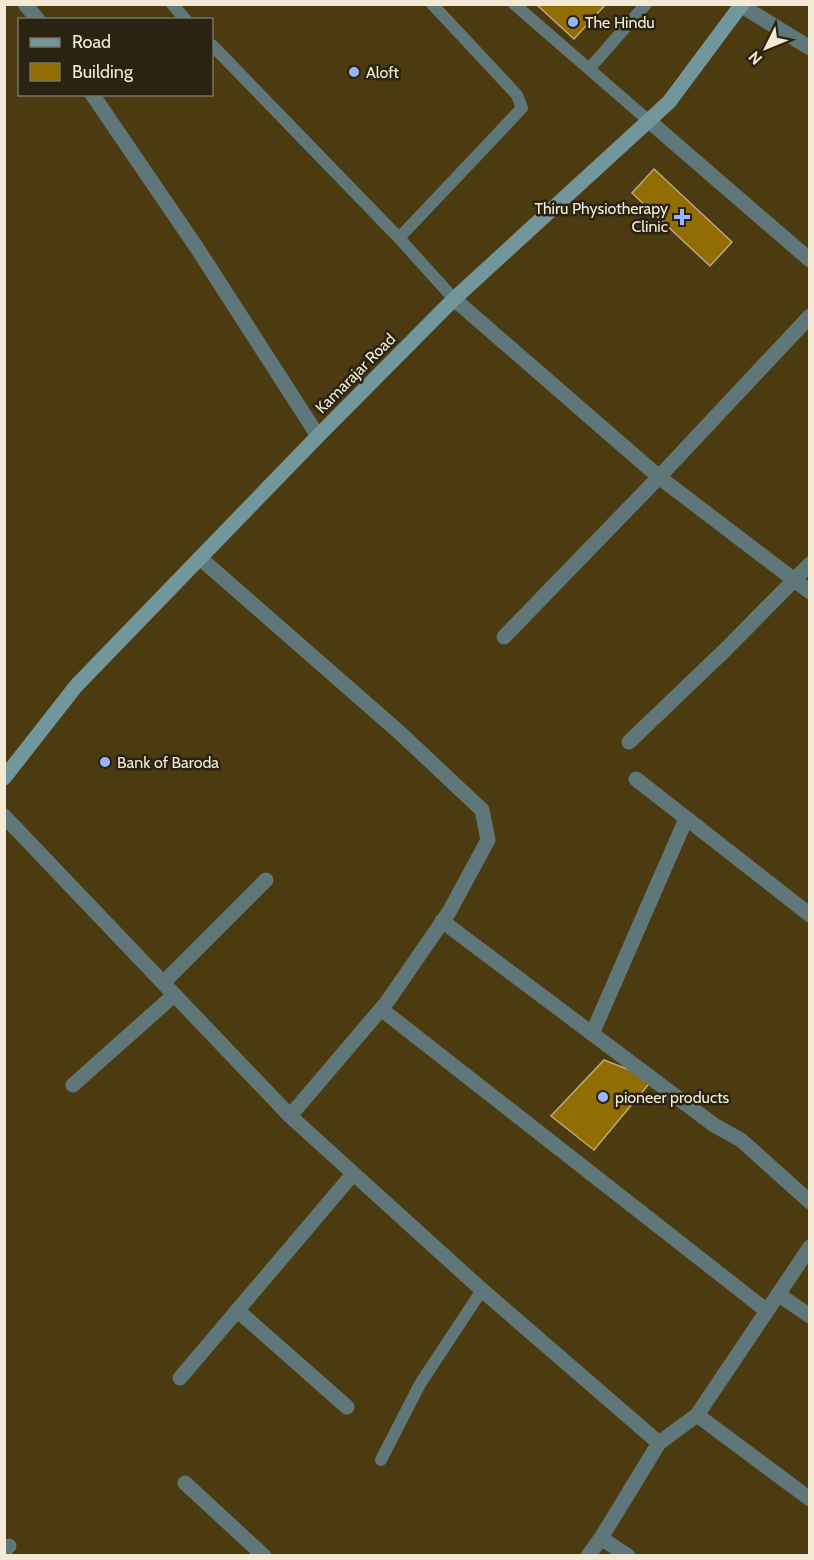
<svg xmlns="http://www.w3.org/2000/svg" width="814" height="1560" viewBox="0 0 814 1560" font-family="Cabin,sans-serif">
	<rect width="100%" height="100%" fill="#4c3a11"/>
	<path fill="#916d03" stroke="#bca87e" stroke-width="1.5" d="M536,4H606L574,39Z
		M654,169L732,242L710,266L632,193Z
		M604,1060L653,1079L594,1150L551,1116Z"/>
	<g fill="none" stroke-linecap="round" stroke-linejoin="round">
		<path stroke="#5f7779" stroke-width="12" d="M172,4L186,20
			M514,4L649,121
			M212,45L399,238L454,299
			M589,69L646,4
			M399,238L522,108L517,95L432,4
			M381,1460L420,1384L482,1290"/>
		<path stroke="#5f7779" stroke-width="15" d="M25,4L38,20
			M742,6L810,48
			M92,94L197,248L318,436
			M649,121L810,260
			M454,299L659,477L810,592
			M504,637L659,477L810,316
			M629,742L725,650L810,564
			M636,779L810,915
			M4,816L290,1116L387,1002L449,912L488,840L482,810L399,732L200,558
			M442,921L714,1125L741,1140L810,1202
			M163,983L266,880
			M381,1009L767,1311
			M592,1034L686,819
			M73,1085L174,995
			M290,1116L482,1290L659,1443
			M778,1294L810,1316
			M237,1310L347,1407
			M180,1378L353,1174
			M697,1415L810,1499
			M185,1483L264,1556
			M4,1551L9,1546
			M588,1556L601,1538
			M628,1556L601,1538L659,1443L697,1415L810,1247"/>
		<path stroke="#71969b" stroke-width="15" d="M4,778L76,686L318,436L454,299L669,102L742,4"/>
	</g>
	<g fill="#96b6fd" stroke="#2b2312" stroke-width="2">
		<circle cx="573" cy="22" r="6"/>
		<circle cx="354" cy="72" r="6"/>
		<path d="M679 208h6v6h6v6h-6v6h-6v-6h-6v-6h6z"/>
		<circle cx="105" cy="762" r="6"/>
		<circle cx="603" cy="1097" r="6"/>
	</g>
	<g text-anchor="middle" stroke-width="5" stroke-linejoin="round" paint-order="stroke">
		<g font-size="16" fill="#f4e9d4" stroke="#2b2312" text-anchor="start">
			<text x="585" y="28">The Hindu</text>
			<text x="366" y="78">Aloft</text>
			<text x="668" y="214" text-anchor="end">Thiru Physiotherapy<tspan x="668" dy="18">Clinic</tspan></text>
			<text x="117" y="768">Bank of Baroda</text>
			<text x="615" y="1103">pioneer products</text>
		</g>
		<g font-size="16" fill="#f4e9d4" stroke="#2b2312">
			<text transform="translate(355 373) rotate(-45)" y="6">Kamarajar Road</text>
		</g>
	</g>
	<rect width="814" height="1560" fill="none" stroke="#f4e9d4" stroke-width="12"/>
	<rect x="18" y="18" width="195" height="78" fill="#2b2312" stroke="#7b7260" stroke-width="1.5"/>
	<rect x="30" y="38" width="30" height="9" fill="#71969b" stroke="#7b7260" stroke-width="1.5"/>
	<text x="72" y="48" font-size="18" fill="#f4e9d4">Road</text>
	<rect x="30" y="63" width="30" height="18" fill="#916d03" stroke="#7b7260" stroke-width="1.5"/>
	<text x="72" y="78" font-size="18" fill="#f4e9d4">Building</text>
	<g transform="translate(766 48) rotate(227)" stroke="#2b2312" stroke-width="4.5" paint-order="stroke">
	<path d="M0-4.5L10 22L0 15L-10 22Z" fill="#f4e9d4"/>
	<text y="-9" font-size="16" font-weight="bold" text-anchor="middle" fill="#f4e9d4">N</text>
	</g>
</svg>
